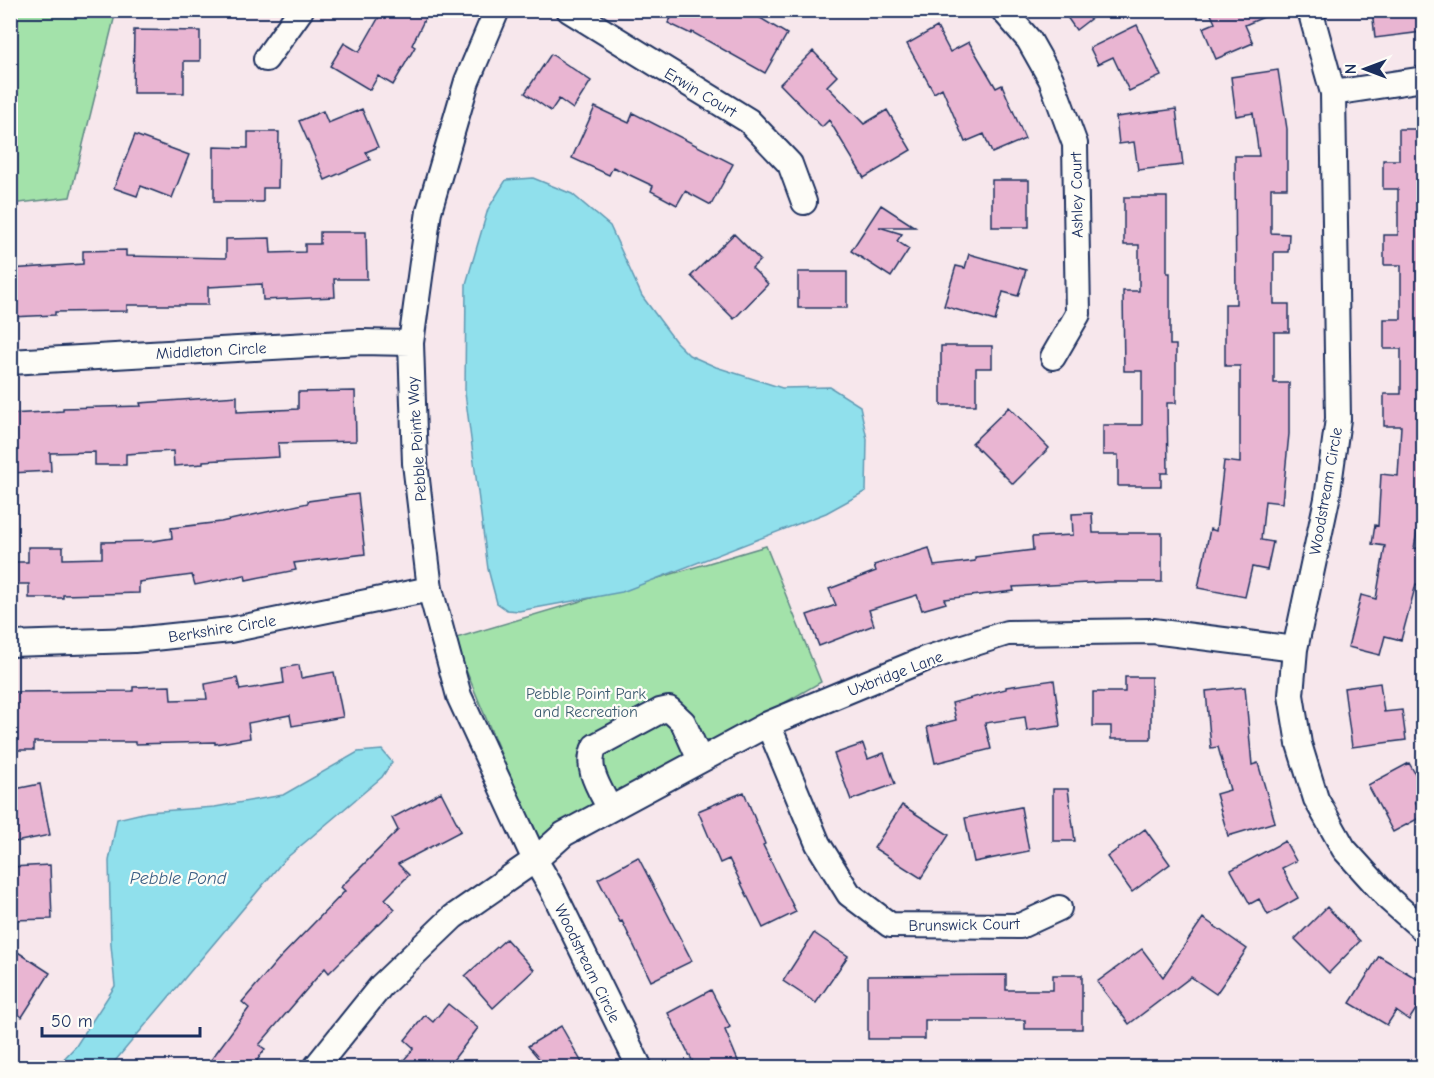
<svg xmlns="http://www.w3.org/2000/svg" width="1434" height="1078" viewBox="0 0 1434 1078" font-family="'Comic Neue',sans-serif">
	<rect width="100%" height="100%" fill="#f7e7ec"/>
	<filter id="ink" filterUnits="userSpaceOnUse"><feTurbulence type="fractalNoise" baseFrequency=".0167" numOctaves="2"/><feDisplacementMap in="SourceGraphic" scale="12" xChannelSelector="R" yChannelSelector="G"/><feConvolveMatrix kernelMatrix="1 2 1 2 8 2 1 2 1" color-interpolation-filters="sRGB"/></filter>
	<g filter="url(#ink)">
		<path fill="#a3e2aa" stroke="#5f8884" stroke-width="1.5" d="M10,11H116L70,197L11,204Z
			M766,546L821,682L538,843L453,639Z"/>
		<path fill="#90e0ec" stroke="#6199b3" stroke-width="1.5" d="M533,178L572,194L610,226L642,296L676,342L689,355L716,367L782,388L830,387L860,406L867,439L866,491L826,513L622,592L519,611L507,610L497,603L488,569L465,393L466,284L488,209L506,180Z
			M382,750L392,762L382,777L284,860L110,1067H56L76,1046L115,986L111,945L109,861L117,819L147,812L215,807L283,795L358,752Z"/>
		<path fill="#e9b5d2" stroke="#1b2f5e" stroke-width="1.5" d="M383,10H429L412,45L415,47L393,85L378,76L370,90L330,66L344,43L359,52Z
			M676,10H747L787,34L765,73L692,32L691,34L668,23Z
			M1062,10H1102L1076,30Z
			M1209,10H1278V11L1245,25L1253,43L1216,59L1203,28L1215,23Z
			M1372,10H1420L1422,32L1375,38Z
			M1137,25L1161,76L1129,91L1113,57L1098,64L1090,48Z
			M937,27L950,52L969,42L996,88L1002,85L1025,139L992,153L984,134L965,142L942,88L934,93L907,44Z
			M134,30L200,31V61H184V93H133Z
			M813,51L837,76L827,86L864,124L887,110L911,150L864,178L829,120L822,127L780,84Z
			M551,54L591,81L573,109L559,99L551,111L525,93Z
			M1278,70L1287,129V188H1271V233L1289,234L1288,252H1274V304H1289V332H1274V383H1289V434L1282,503L1265,501L1261,540L1273,542L1267,570L1252,567L1245,597L1198,588L1210,529L1216,531L1224,461L1240,463V366H1225V304H1236L1235,156H1259L1253,113L1236,116L1231,77Z
			M595,107L629,123L633,113L733,164L711,205L685,191L677,205L651,191L653,186L613,167L609,175L572,158Z
			M362,109L378,147L366,152L370,160L325,180L299,121L323,111L328,123Z
			M1176,109L1183,165L1138,170L1134,142L1119,144L1116,117Z
			M1399,129H1424V505H1422L1414,548L1424,549V568L1421,585L1416,584L1401,640L1385,636L1380,655L1348,647L1361,595L1376,599L1385,546L1372,544L1375,525L1378,526L1381,474L1398,476L1401,426H1384V394H1401V349H1384V319H1401V265H1384V235H1398V189H1383V160H1399Z
			M248,132H279L278,188H263V202H214V147L248,148Z
			M135,135L189,155L172,198L141,186L137,196L114,188Z
			M992,180H1029V227H992Z
			M1124,197H1167V273H1170V345H1176V403H1167L1168,473H1161V486H1118V455H1103V425H1142V371H1124L1123,291H1139V245H1124Z
			M881,205L915,227H879L902,234L897,241L909,249L891,277L851,251Z
			M320,232H366L367,279H334L335,297L263,300L262,284L208,287V305H127V311L55,312V315L10,317V269L83,264V251L126,250V256L226,258V239L270,238L271,253L305,252V244H320Z
			M734,234L760,260L752,268L768,284L734,319L691,276Z
			M969,254L1026,270L1018,296L1003,292L995,321L944,306L956,266L965,268Z
			M798,272H847V308H798Z
			M941,346H992V368H976V405H941Z
			M355,391L356,441L278,443L279,457L203,461V464L174,466L173,451L126,454V465H95V452L50,453L51,471L10,473V414L63,411V408L141,406L140,403L237,396V412L298,409V392Z
			M1009,407L1049,448L1013,484L972,443Z
			M358,494L365,554L294,563L296,570L246,580L245,575L195,585L192,575L139,582V593L63,595V598H29V584H12V562H28V547H63V559L102,558V542L153,541L172,538L171,528L221,522L308,503V501Z
			M1092,513L1093,533H1162V582H1107L1013,587L1014,591L944,599L946,603L922,610L917,595L869,610L874,625L819,646L807,615L836,605L829,589L876,571L874,565L929,548L934,566L975,561V557L1033,550L1032,537L1073,535L1072,514Z
			M299,665L301,678L334,672L343,717L292,726L290,715L248,723L250,738L215,744V742L135,744V742H34V750H10V692L133,691V687L170,686L171,700L207,699L205,684L237,678L240,690L284,683L282,668Z
			M1125,677H1151V739H1111V726H1093V692H1125Z
			M1054,680L1060,726L1027,731L1025,717L985,723L991,749L935,763L927,727L956,720L952,703L1006,689V687Z
			M1380,683L1384,712L1402,710L1406,740L1352,747L1344,688Z
			M1245,687L1252,765L1258,763L1275,822L1228,836L1216,794L1230,790L1218,747L1211,748L1206,691Z
			M863,744L868,759L884,753L895,784L851,800L834,754Z
			M1409,763L1424,789V797L1415,801L1423,816L1393,832L1368,785Z
			M40,784L50,835L10,843V790Z
			M1053,789H1068L1075,841H1053Z
			M441,792L461,831L398,864L409,875L385,899L395,909L379,925L378,924L329,973L325,968L259,1045L265,1049L252,1068H205L249,1008L242,1002L277,961L345,891L341,887L398,830L392,818Z
			M744,792L765,844L763,845L796,912L763,928L729,859L720,863L698,811Z
			M902,805L949,835L921,878L874,848Z
			M1021,807L1029,851L974,862L965,818Z
			M1145,829L1170,864L1132,892L1107,857Z
			M1285,841L1296,861L1282,868L1298,898L1268,915L1259,899L1250,904L1231,870Z
			M638,857L692,961L651,981L622,921L620,922L598,879Z
			M50,865L52,919L10,920V867Z
			M1327,907L1360,941L1329,973L1295,939Z
			M1203,918L1247,949L1216,994L1191,977L1129,1024L1097,982L1142,949L1163,977Z
			M814,933L848,956L816,1003L783,981Z
			M506,939L534,970L493,1008L465,976Z
			M10,947L50,973L22,1017L10,1010Z
			M1379,956L1424,983V997L1409,1020L1396,1011L1387,1025L1350,1003Z
			M1006,975V990H1053V975H1082V1029H1025V1020H925V1039H868V976Z
			M711,990L730,1027L725,1030L741,1068H696L668,1013Z
			M448,1004L478,1028L447,1068H397L414,1048L405,1040L425,1015L433,1022Z
			M561,1026L585,1068H547L528,1046Z"/>
		<g fill="none" stroke-linecap="round" stroke-linejoin="round">
			<defs>
				<path id="minor" d="M497,10L467,81L429,211L411,343L415,463L430,589L459,696L535,860L551,887L640,1068
					M569,10L749,121L790,164L804,202
					M1003,10L1029,40L1051,79L1075,144L1078,314L1053,357
					M1310,10L1333,93L1338,419L1327,499L1295,649L1291,695L1299,744L1316,799L1344,849L1390,900L1424,930
					M266,59L301,10
					M1333,93L1424,79
					M10,362L360,342L411,343
					M10,644L134,640L230,630L430,589
					M768,724L818,844L849,894L890,925L1020,926L1059,908
					M610,809C600,789 584,768 595,746L660,711L669,709L683,722L700,760
					M315,1068L381,986L453,917L535,860L564,834L768,724L925,659L1007,633L1153,631L1295,649"/>
			</defs>
			<use href="#minor" stroke="#1b2f5e" stroke-width="28"/>
			<use href="#minor" stroke="#fdfcf7" stroke-width="24"/>
		</g>
	</g>
	<g text-anchor="middle" stroke-width="4.5" stroke-linejoin="round" paint-order="stroke">
		<g font-size="16" fill="#1b2f5e" stroke="#fdfcf7">
			<text transform="translate(701 92) rotate(31)" y="6">Erwin Court</text>
			<text transform="translate(1076 195) rotate(-91)" y="6">Ashley Court</text>
			<text transform="translate(211 350) rotate(-3)" y="6">Middleton Circle</text>
			<text transform="translate(416 439) rotate(-94)" y="6">Pebble Pointe Way</text>
			<text transform="translate(1325 491) rotate(-80)" y="6">Woodstream Circle</text>
			<text transform="translate(222 628) rotate(-9)" y="6">Berkshire Circle</text>
			<text transform="translate(895 673) rotate(-21)" y="6">Uxbridge Lane</text>
			<text transform="translate(964 924) rotate(-1)" y="6">Brunswick Court</text>
			<text transform="translate(588 963) rotate(64)" y="6">Woodstream Circle</text>
		</g>
		<g font-size="16" fill="#3d5c71" stroke="#fdfcf7">
			<text x="586" y="699">Pebble Point Park<tspan x="586" dy="18">and Recreation</tspan></text>
		</g>
		<g font-size="18" font-style="italic" fill="#385b82" stroke="#fdfcf7">
			<text x="178" y="884">Pebble Pond</text>
		</g>
	</g>
	<rect width="1434" height="1078" fill="none" stroke="#fdfcf7" stroke-width="36"/>
	<rect x="18" y="18" width="1398" height="1042" fill="none" stroke="#1b2f5e" stroke-width="2" filter="url(#ink)"/>
	<g transform="translate(1365 69) rotate(270)" stroke="#fdfcf7" stroke-width="4.5" paint-order="stroke">
	<path d="M0-4.5L10 22L0 15L-10 22Z" fill="#1b2f5e"/>
	<text y="-9" font-size="16" font-weight="bold" text-anchor="middle" fill="#1b2f5e">N</text>
	</g>
	<path d="M42 1027v9h158v-9" fill="none" stroke="#1b2f5e" stroke-width="3"/>
	<text x="51" y="1027" font-size="18" fill="#1b2f5e" stroke="#fdfcf7" stroke-width="4.5" paint-order="stroke">50 m</text>
</svg>
